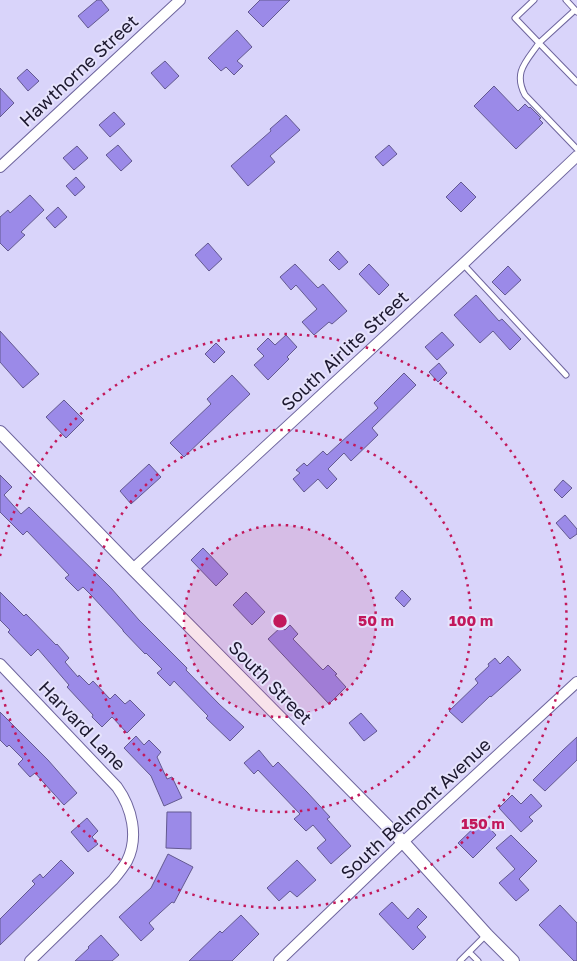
<svg xmlns="http://www.w3.org/2000/svg" width="577" height="961" viewBox="0 0 577 961" font-family="'Golos Text',sans-serif">
	<rect width="100%" height="100%" fill="#d9d4fa"/>
	<path fill="#9b8ae8" stroke="#635990" d="M97,0H101L109,10L88,28L78,16Z
		M260,0H290L263,27L248,12Z
		M237,30L252,47L237,61L243,66L234,75L226,67L221,71L208,58Z
		M165,61L179,76L165,89L151,73Z
		M27,69L39,81L28,91L17,78Z
		M494,86L518,111L525,104L529,108L530,107L541,118L539,119L543,123L516,149L474,106Z
		M0,88L14,103L0,117Z
		M114,112L125,124L110,137L99,125Z
		M286,115L300,130L270,156L275,162L248,186L231,166L271,131L270,129Z
		M118,145L132,161L121,171L106,155Z
		M389,145L397,154L383,166L375,157Z
		M77,146L88,158L74,170L63,158Z
		M76,177L85,187L75,196L66,186Z
		M461,182L476,197L461,212L446,197Z
		M30,195L44,210L21,232L25,235L8,251L0,243V217L8,210L10,213Z
		M58,207L67,217L55,228L46,218Z
		M208,243L222,259L209,271L195,255Z
		M338,251L348,262L339,270L329,260Z
		M295,264L318,288L323,284L347,311L332,324L329,322L314,335L302,322L317,309L296,285L291,290L280,277Z
		M369,264L389,285L379,295L359,274Z
		M508,266L521,280L505,295L492,282Z
		M476,295L499,321L502,319L521,339L510,350L493,331L480,343L454,315Z
		M0,331L39,374L23,388L0,362Z
		M442,332L454,345L437,360L425,347Z
		M286,335L297,347L287,357L289,359L268,380L254,365L264,356L257,349L268,338L275,345Z
		M216,343L225,352L214,363L205,354Z
		M439,363L447,373L438,382L429,372Z
		M404,373L416,385L372,428L378,435L351,461L344,453L328,469L337,479L327,489L318,479L304,492L293,479L300,473L296,470L304,463L307,466L323,451L327,455L378,408L374,403Z
		M232,375L250,394L184,457L170,443L211,404L207,399Z
		M64,400L84,420L66,438L46,417Z
		M149,464L161,477L131,504L120,491Z
		M0,475L12,487L4,495L21,514L29,507L111,588L139,620L187,668L186,670L219,704L244,727L230,741L206,718L208,716L174,681L170,686L157,673L162,669L146,653L145,654L123,631V630L91,595L83,587L78,591L65,578L69,575L27,531L23,535L0,512Z
		M563,480L572,488L562,498L554,490Z
		M565,515L577,529V534L570,539L556,523Z
		M203,548L228,574L216,586L191,560Z
		M402,590L411,599L404,607L395,598Z
		M0,592L24,616L26,614L56,645L57,644L69,658L65,662L78,677L79,675L89,685L93,681L110,699L115,694L125,704L130,700L145,715L127,733L112,717L102,727L92,717L93,715L67,687L69,685L38,649L31,656L8,632L10,630L0,620Z
		M246,592L265,612L252,625L233,605Z
		M290,625L298,634L293,639L323,670L328,665L337,674L335,675L346,687L329,704L268,639L281,627L285,630Z
		M508,656L521,670L491,697L490,696L462,723L449,711L478,683L475,679L489,666L488,664L495,658L500,664Z
		M0,712L48,760L77,793L64,805L35,773L30,777L18,764L23,759L9,745L7,747L0,740Z
		M361,713L377,731L364,741L349,723Z
		M136,736L144,745L149,740L161,752L157,757L167,779L172,777L182,798L164,806L151,776L124,748Z
		M577,737V760L545,791L533,780L563,750Z
		M259,750L273,767L278,762L307,792L330,817L327,819L351,846L331,864L317,848L326,840L313,825L306,831L294,819L300,814L258,770L254,774L244,763Z
		M531,794L542,806L529,817L533,821L521,832L499,808L512,795L521,804Z
		M167,812H191V849L166,848Z
		M87,818L98,831L92,837L98,844L88,852L71,832Z
		M482,820L496,835L473,858L458,843Z
		M511,835L537,861L519,879L529,890L516,901L499,883L515,869L496,848Z
		M168,854L193,867L174,903L172,902L149,923L154,929L141,941L119,917L151,888Z
		M61,860L74,873L0,945V919L35,884L32,881L40,874L43,878Z
		M297,860L316,880L297,897L290,891L279,901L267,888Z
		M392,902L408,919L418,908L427,917L417,927L426,937L413,950L379,914Z
		M560,905L577,923V961H574L539,925Z
		M241,915L259,934L232,961H189L220,931L222,933Z
		M101,935L119,955L112,961H75L89,948L88,947Z"/>
	<g fill="none" stroke-linecap="round" stroke-linejoin="round">
		<defs>
			<path id="service" d="M534,0L515,18L539,43C526,62 513,72 525,95L577,149
				M566,0L577,12
				M575,10L539,43L577,82
				M463,264L566,375
				M469,952L478,961
				M460,961L486,935"/>
			<path id="minor" d="M0,167L180,0
				M133,569L463,264L577,156
				M0,664L117,787C132,808 139,837 127,861C123,868 118,874 113,880L30,961
				M279,961L403,842L577,682"/>
			<path id="tertiary" d="M0,432L133,569L403,842L487,935L513,961"/>
		</defs>
		<use href="#service" stroke="#6e659d" stroke-width="7"/>
		<use href="#minor" stroke="#6e659d" stroke-width="12"/>
		<use href="#tertiary" stroke="#6e659d" stroke-width="14"/>
		<use href="#service" stroke="#fff" stroke-width="5"/>
		<use href="#minor" stroke="#fff" stroke-width="10"/>
		<use href="#tertiary" stroke="#fff" stroke-width="12"/>
	</g>
	<circle cx="280" cy="621" r="96" fill="#c2185b" fill-opacity=".12"/>
	<g fill="none" stroke="#c2185b" stroke-width="2.5" stroke-dasharray="2.5 5">
		<circle cx="280" cy="621" r="96"/>
		<circle cx="280" cy="621" r="191"/>
		<path d="M0 556A287 287 0 1 1 0 686"/>
	</g>
	<g text-anchor="middle" stroke-width="4" stroke-linejoin="round" paint-order="stroke">
		<g font-size="18" fill="#1c182e" stroke="#e6e3fc">
			<text transform="translate(79 71) rotate(-43)" y="6">Hawthorne Street</text>
			<text transform="translate(345 351) rotate(-43)" y="6">South Airlite Street</text>
			<text transform="translate(270 683) rotate(45)" y="6">South Street</text>
			<text transform="translate(82 726) rotate(46)" y="6">Harvard Lane</text>
			<text transform="translate(416 809) rotate(-43)" y="6">South Belmont Avenue</text>
		</g>
	</g>
	<circle cx="280" cy="621" r="8" fill="#c2185b" stroke="#e6e3fc" stroke-width="2.5"/>
	<g font-size="15" text-anchor="middle" font-weight="bold" fill="#c2185b" stroke="#e6e3fc" stroke-width="4" stroke-linejoin="round" paint-order="stroke">
		<text x="376" y="626">50 m</text>
		<text x="471" y="626">100 m</text>
		<text x="483" y="829">150 m</text>
	</g>
</svg>
